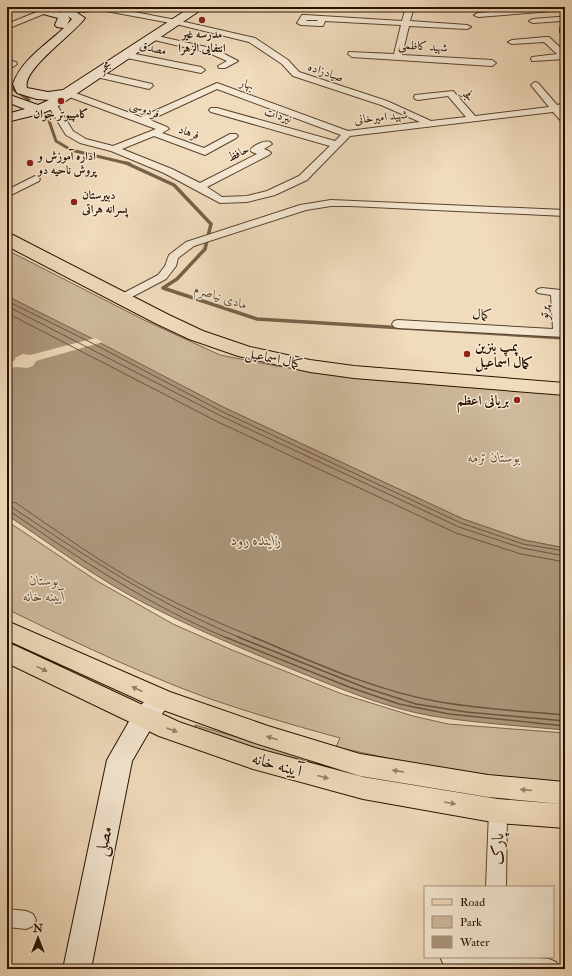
<svg xmlns="http://www.w3.org/2000/svg" width="572" height="976" viewBox="0 0 572 976" font-family="'IM FELL Double Pica',Amiri,serif">
	<rect width="100%" height="100%" fill="#f0dbbc"/>
	<filter id="stains"><feTurbulence type="fractalNoise" baseFrequency=".005" numOctaves="4"/><feColorMatrix values="0 0 0 0 .2 0 0 0 0 .09 0 0 0 0 .02 0 0 0 .5 -.17"/></filter>
	<radialGradient id="worn" r=".72"><stop offset=".6" stop-color="#630" stop-opacity="0"/><stop offset="1" stop-color="#630" stop-opacity=".3"/></radialGradient>
	<path fill="#ceb99c" stroke="#7a654e" d="M7,250L144,320L220,355L276,366L565,395V548L524,540L463,519L225,408L7,296Z
		M7,521L97,581L173,624L232,650L342,694L413,716L448,724L565,733V784L497,777L406,762L336,747L340,738C286,723 232,708 181,688C121,664 64,637 7,609Z
		M195,725L333,765L565,799V807L483,801L351,777L197,730Z"/>
	<path fill="#ac967c" stroke="#77614a" d="M7,296L89,337L225,408L463,519L524,540L565,548V730C521,726 475,723 432,716C386,708 341,689 299,672C247,651 195,629 146,604C97,579 52,545 7,515Z"/>
	<path fill="#f0dbbc" d="M95,338L103,342L36,361L33,366L27,368L16,367L7,369V363L14,361L16,357L23,354L30,355Z"/>
	<g fill="none" stroke-linecap="round" stroke-linejoin="round">
		<path stroke="#6a543e" stroke-width="1" d="M7,301L88,341L223,412L461,523L523,544L565,551
			M7,306L221,416L459,527L522,548L565,556
			M7,313L218,422L456,533L521,554L565,562
			M7,501L16,503C60,533 104,565 151,590C185,608 220,624 256,638
			M7,507L13,508C88,558 158,604 241,638
			M7,512H11C80,559 150,606 227,638"/>
		<path stroke="#6a543e" stroke-width="1.5" d="M225,637L349,687L399,704L449,714L565,726
			M238,637L366,688L416,704L466,712L565,721
			M253,637C311,661 373,690 435,701C477,709 522,711 565,715"/>
		<path stroke="#77614a" stroke-width="3" d="M49,7L58,11
			M64,29L71,17L67,15
			M44,46L58,34
			M16,81L13,89L29,100
			M47,115L56,141L71,150L130,164"/>
		<path stroke="#77614a" stroke-width="3.5" d="M126,163L174,185L211,224L205,249L177,279L163,288L257,319L565,338"/>
		<defs>
			<path id="street" d="M87,7H108L176,20L255,38L288,60L299,72L387,101L431,121L466,117L448,96L418,100L415,99L414,97L415,95L453,91L475,116L549,107L531,85L535,82L538,83L557,105L565,103V109L561,110L565,114V123L562,122L553,112L350,136L307,180L275,195L247,202L220,203L164,173L111,151L80,143L66,135L47,104L49,102H55L73,131L86,139L113,146L156,129L64,95L63,93L64,91H70L141,117L217,83L348,131L420,122L381,105L293,76L282,64L249,42L176,24L101,10L69,13L65,11L69,9ZM217,89L341,135L335,141L217,108H211L209,110L211,112L330,146L299,176L267,191L247,196L222,197L207,187L269,155L271,153L269,151L264,149L272,144L270,142C264,140 254,145 250,150L252,152L257,154L200,183L172,169L122,149L154,136L205,155L236,138L238,136L236,134H230L204,148L162,133L169,129L167,127L150,120Z
				M406,7H414L410,21L467,25L471,27L467,29L409,26L402,55L492,60L496,63L492,66L352,57L348,54L349,52L394,54L401,25L325,21L323,26H320L301,25L297,23L302,15H305L402,21ZM307,20H318L317,21H306Z
				M548,7H565V10L478,17L474,15L478,13Z
				M44,9H50L51,11L7,29V24Z
				M558,17H561V21L533,23L529,21L533,19Z
				M560,28H565V32H560Z
				M150,35H153L215,49L238,61L225,68H219L218,66L227,61L209,53L150,39Z
				M546,37H549L565,52V59L532,61L531,59L532,57L557,54L544,42L512,44L508,42L512,40Z
				M125,52L201,67L205,70L201,73L122,57L121,55L122,53Z
				M7,60L16,62L17,64L13,67L7,66Z
				M95,71L152,84L153,86L149,89L92,76L91,74Z
				M35,176L40,179L39,181L7,197V190Z
				M331,200L565,210V216L350,206H331L306,210L194,246L178,258L176,266L166,279L126,300H118L116,298L118,296L158,275L165,266L169,255L186,242L300,205Z
				M542,288L561,290L563,292L565,337L398,328L394,327L392,324L394,321L398,320L553,329L551,295L538,293L536,291L538,289Z
				M498,804L504,806L507,811L506,887H486L489,811L492,806Z
				M7,909L26,911L33,914L36,920L33,926L26,929L7,927Z
				M442,957H529L549,959L556,962L559,968H451L444,965L441,959Z"/>
			<path id="secondary" d="M23,7H42L62,13L54,9L52,7H68L85,18C74,34 21,70 27,88L48,92L63,90L191,7H205L57,107L43,113L7,122V114L25,109L7,102V94L38,105L49,100L37,99L17,93L13,84C22,59 45,46 64,28L57,27L55,25L58,18L25,9ZM68,16L72,19L67,25L70,19Z
				M161,690L169,693L173,699L169,705L153,725L132,761L91,969H63L107,760L135,711L153,693Z"/>
			<path id="primary" d="M7,234L13,235L169,315L203,331L250,347L310,360L354,366L565,383V395L354,378L310,372L238,356L189,339L155,323L7,246Z
				M7,621L170,692L268,726L360,754L488,775L565,782V828L498,823L363,799L253,769L159,736L7,663V643L16,646L179,722L255,748L363,777L498,799L561,804L488,797L360,776L252,742L152,706L7,640Z"/>
		</defs>
		<use href="#street" stroke="#59442f" stroke-width="2"/>
		<use href="#secondary" stroke="#271100" stroke-width="2"/>
		<use href="#primary" stroke="#271100" stroke-width="2"/>
		<use href="#street" fill="#f5e8d3" fill-rule="evenodd"/>
		<use href="#secondary" fill="#f5e8d3" fill-rule="evenodd"/>
		<use href="#primary" fill="#f0dbbc" fill-rule="evenodd"/>
	</g>
	<defs><path id="oneway-solid" d="M-6-.8H1V-3.2L6.5 0L1 3.2V.8H-6Z"/></defs>
	<g fill="#968067">
		<use href="#oneway-solid" transform="translate(42 669) rotate(26)"/>
		<use href="#oneway-solid" transform="translate(137 689) rotate(-156)"/>
		<use href="#oneway-solid" transform="translate(172 730) rotate(20)"/>
		<use href="#oneway-solid" transform="translate(272 738) rotate(-163)"/>
		<use href="#oneway-solid" transform="translate(398 771) rotate(-171)"/>
		<use href="#oneway-solid" transform="translate(323 777) rotate(15)"/>
		<use href="#oneway-solid" transform="translate(526 790) rotate(-175)"/>
		<use href="#oneway-solid" transform="translate(450 803) rotate(10)"/>
	</g>
	<g fill="#8f2418" stroke="#f5e8d3" stroke-width="1.5">
		<circle cx="202" cy="20" r="4"/>
		<circle cx="61" cy="101" r="4"/>
		<circle cx="30" cy="163" r="4"/>
		<circle cx="74" cy="202" r="4"/>
		<circle cx="467" cy="354" r="4"/>
		<circle cx="517" cy="400" r="4"/>
	</g>
	<g text-anchor="middle" stroke-width="3" stroke-linejoin="round" paint-order="stroke">
		<g font-size="12" font-weight="bold" fill="#271100" stroke="#f5e8d3">
			<text x="202" y="38">مدرسه غیر<tspan x="202" dy="14">انتفایی الزهرا</tspan></text>
			<text x="61" y="118">کامپیوتر جوان</text>
			<text x="38" y="160" text-anchor="start">اداره آموزش و<tspan x="38" dy="14">پروش ناحیه دو</tspan></text>
			<text x="82" y="199" text-anchor="start">دبیرستان<tspan x="82" dy="14">پسرانه هراتی</tspan></text>
		</g>
		<g font-size="12" fill="#271100" stroke="#f5e8d3">
			<text transform="translate(423 46) rotate(4)" y="4">شهید کاظمی</text>
			<text transform="translate(153 48) rotate(12)" y="4">مصدق</text>
			<text transform="translate(105 67) rotate(-33)" y="4">مجمر</text>
			<text transform="translate(326 72) rotate(19)" y="4">صیادزاده</text>
			<text transform="translate(247 84) rotate(20)" y="4">بهار</text>
			<text transform="translate(468 95) rotate(49)" y="4">فجر</text>
			<text transform="translate(145 109) rotate(21)" y="4">فردوسی</text>
			<text transform="translate(278 115) rotate(16)" y="4">نیردات</text>
			<text transform="translate(381 117) rotate(-6)" y="4">شهید امیرخانی</text>
			<text transform="translate(189 132) rotate(20)" y="4">فرهاد</text>
			<text transform="translate(238 153) rotate(-27)" y="4">حافظ</text>
		</g>
		<g font-size="13" font-style="italic" fill="#634d38" stroke="#f5e8d3">
			<text transform="translate(221 296) rotate(18)" y="5">مادی نیاصرم</text>
		</g>
		<g font-size="14" fill="#271100" stroke="#f5e8d3">
			<text transform="translate(543 313) rotate(-93)" y="5">پرتو</text>
			<text transform="translate(482 314) rotate(3)" y="5">کمال</text>
			<text transform="translate(274 358) rotate(12)" y="5">کمال اسماعیل</text>
		</g>
		<g font-size="14" font-weight="bold" fill="#271100" stroke="#f5e8d3" text-anchor="start">
			<text x="475" y="351">پمپ بنزین<tspan x="475" dy="16">کمال اسماعیل</tspan></text>
			<text x="509" y="405" text-anchor="end">بریانی اعظم</text>
		</g>
		<g font-size="14" font-style="italic" fill="#614c37" stroke="#f5e8d3">
			<text x="494" y="462">بوستان ترمه</text>
			<text x="44" y="585">بوستان<tspan x="44" dy="16">آیینه خانه</tspan></text>
		</g>
		<g font-size="15" font-style="italic" fill="#634d38" stroke="#f5e8d3">
			<text x="256" y="545">زاینده رود</text>
		</g>
		<g font-size="17" fill="#271100" stroke="#f5e8d3">
			<text transform="translate(277 764) rotate(16)" y="6">آیینه خانه</text>
			<text transform="translate(103 841) rotate(-78)" y="6">مصلی</text>
			<text transform="translate(497 849) rotate(-89)" y="6">پارک</text>
		</g>
	</g>
	<rect width="572" height="976" fill="none" stroke="#f0dbbc" stroke-width="24"/>
	<rect x="8" y="8" width="556" height="960" fill="none" stroke="#271100" stroke-width="2"/>
	<rect x="12" y="12" width="548" height="952" fill="none" stroke="#271100"/>
	<rect x="424" y="886" width="130" height="72" fill="#f5e8d3" stroke="#a3927f"/>
	<rect x="432" y="899" width="20" height="6" fill="#f0dbbc" stroke="#a3927f"/>
	<text x="460" y="906" font-size="12" fill="#271100">Road</text>
	<rect x="432" y="916" width="20" height="12" fill="#ceb99c" stroke="#a3927f"/>
	<text x="460" y="926" font-size="12" fill="#271100">Park</text>
	<rect x="432" y="936" width="20" height="12" fill="#ac967c" stroke="#a3927f"/>
	<text x="460" y="946" font-size="12" fill="#271100">Water</text>
	<g transform="translate(38 938)" stroke="#f5e8d3" stroke-width="3" paint-order="stroke">
	<path d="M0-3L7 15L0 10L-7 15Z" fill="#271100"/>
	<text y="-6" font-size="11" font-weight="bold" text-anchor="middle" fill="#271100">N</text>
	</g>
	<rect width="100%" height="100%" filter="url(#stains)"/>
	<rect width="100%" height="100%" fill="url(#worn)"/>
</svg>
